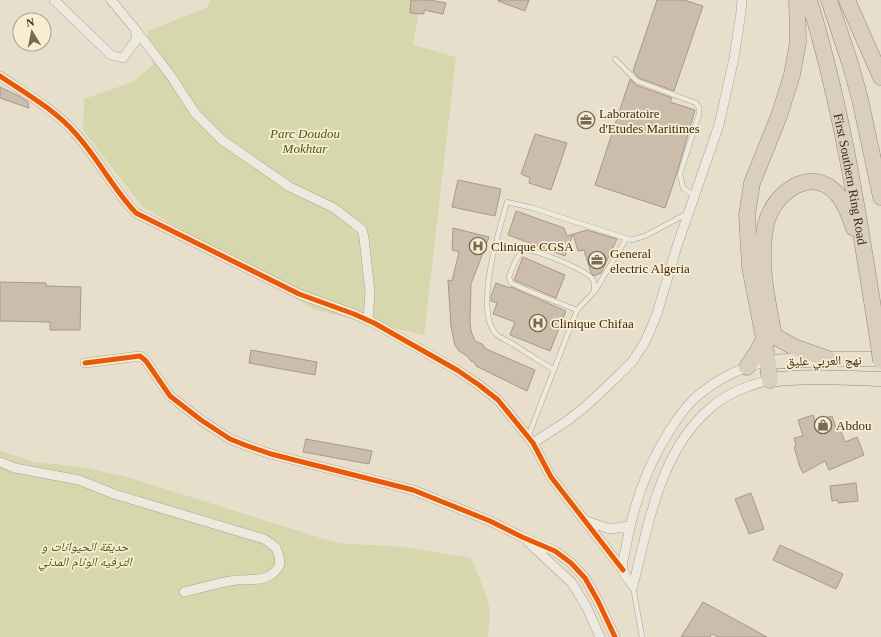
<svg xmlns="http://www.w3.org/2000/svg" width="881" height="637" viewBox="0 0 881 637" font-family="'Times New Roman','Noto Naskh Arabic',serif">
	<rect width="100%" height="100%" fill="#e7decb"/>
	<path fill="#d6d7ac" d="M210,0H421L413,45L456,57L424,335L315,310L142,206L83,130L84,99L133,82L153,65L147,31L207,8Z
		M0,451L35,462L87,468L127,477L337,543L404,547L471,558L485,592L490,610L488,637H0Z"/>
	<path fill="#cbbcac" stroke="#a7998a" d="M411,0H429L446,3L443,14L424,10V14L410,13Z
		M498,0H529L525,11L498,1Z
		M657,0H684L703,6L674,91L639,78L633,71Z
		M630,79L636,85L672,98L670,102L695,110L676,176L665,208L595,185Z
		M0,87L19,96L28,102L29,108L0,98Z
		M535,134L567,143L551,190L529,183L530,178L521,174Z
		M458,180L501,189L495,216L452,207Z
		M516,211L564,228L567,236L587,230L617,239L601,273L594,276L591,273L584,250L578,251L573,234L565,256L508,235Z
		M453,228L489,237L471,284L470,321L471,331L475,341L482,344L486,349L535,370L527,391L476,366L474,362L471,361L467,356L459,351L455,345L451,327L448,280L452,281L459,252L452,250Z
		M523,257L565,275L556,298L514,280Z
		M0,282L46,283V286L81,287L80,330H50V322L0,321Z
		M496,283L510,288L511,287L566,311L550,351L510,335L515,322L493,314L497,303L491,301V296Z
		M251,350L317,362L315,375L249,363Z
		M813,415L815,421L832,416L837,431L840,429L845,442L857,437L864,455L829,470L825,461L803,473L800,467L794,447L796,446L794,438L803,436L798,420Z
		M306,439L372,451L369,464L303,452Z
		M856,483L858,501L838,503V500L832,501L830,486Z
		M751,493L764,529L749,534L735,499Z
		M780,545L843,574L836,589L773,560Z
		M703,602L767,637H718L712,634L710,637H681Z"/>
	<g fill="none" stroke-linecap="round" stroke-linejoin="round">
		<defs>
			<path id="lane" d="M615,59L637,81L696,103L699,108V114L680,174L683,188L694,195
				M595,291L626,239
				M554,370C540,361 526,353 513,344C508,341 501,338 497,335C473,312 499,231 507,202L533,208L631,240L645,236L688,213
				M528,437L577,310L594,292C594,288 595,283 593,280C588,270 536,250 525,250C516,256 513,267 509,277L511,283L531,292L577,310
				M633,586L642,637"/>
			<path id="street" d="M54,0L111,55L123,58L137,39L135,29
				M111,0L135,29L171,76L195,113L222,140L290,187L334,208L355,224L362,230L364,238L370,292L368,321
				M0,76C25,93 55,110 75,133C98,158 113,189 136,213L299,294L354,314L374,323L457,370L479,385L498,400L533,443L551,477L623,570
				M767,362C740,367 714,381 694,399C684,408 677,419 670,430C647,466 633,505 626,547C625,553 621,565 623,571C625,576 630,581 633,586C649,523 660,448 714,405C728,393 752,384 770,380
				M85,363L140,356L146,361L170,396L201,420L230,439L245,445L271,454L413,490L490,521L522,537L555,551L571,563L585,578L598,601L615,637
				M533,443L567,421L586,406L619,375L632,362L645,342L657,314L677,246L719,125L734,58L741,12L742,0
				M0,462L15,468L79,480L114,494L264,539L270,543L276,548L279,556L280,564C277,570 274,574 267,577C258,581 246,579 236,580C218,583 201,588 184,592
				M586,521L610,529L629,526
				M528,542L572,583L587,608L600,637"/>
			<path id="primary" d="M767,362L828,359H881
				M770,380C806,375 844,378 881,379"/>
			<g id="highway">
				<path id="s1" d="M809,0C843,110 860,225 878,339"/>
				<path d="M829,0L850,63L860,99L881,197"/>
				<path d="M847,0L881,77"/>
				<path d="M828,359L794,347L774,336C767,299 758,261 766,224C773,193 812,164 838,195C846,204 850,217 854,228"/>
				<path d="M747,367L758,351L764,339"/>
				<path d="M770,380L764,339L750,267L747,215L752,183L779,116L792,75L798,42L797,0"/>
			</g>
		</defs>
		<use href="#lane" stroke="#aca395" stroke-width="5.5"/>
		<use href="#street" stroke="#aca395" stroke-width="10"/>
		<use href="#primary" stroke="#91887b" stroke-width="15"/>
		<use href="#highway" stroke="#91887b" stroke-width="17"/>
		<use href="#lane" stroke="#eee9de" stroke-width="4.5"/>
		<use href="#street" stroke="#eee9de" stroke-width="9"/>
		<use href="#primary" stroke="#e6dfce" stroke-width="14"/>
		<use href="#highway" stroke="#dacfbc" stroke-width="16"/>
		<defs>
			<path id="highway-bridge" d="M878,339L881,361"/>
		</defs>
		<use href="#highway-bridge" stroke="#91887b" stroke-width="17" stroke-linecap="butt"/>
		<use href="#highway-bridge" stroke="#dacfbc" stroke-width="16"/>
		<defs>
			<path id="cycleway" d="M0,76C25,93 55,110 75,133C98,158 113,189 136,213L299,294L354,314L374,323L457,370L479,385L498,400L533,443L551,477L623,570
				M85,363L140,356L146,361L170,396L201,420L230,439L245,445L271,454L413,490L490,521L522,537L555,551L571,563L585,578L598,601L615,637"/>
		</defs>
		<use href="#cycleway" stroke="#f9edd0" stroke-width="8"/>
		<use href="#cycleway" stroke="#e8590c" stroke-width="5"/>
	</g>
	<defs>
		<symbol id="office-ring" viewBox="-11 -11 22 22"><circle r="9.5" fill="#f9edd0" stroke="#776a59" stroke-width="1.5"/><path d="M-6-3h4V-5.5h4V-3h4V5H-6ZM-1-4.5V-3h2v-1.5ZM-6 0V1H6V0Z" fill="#776a59"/></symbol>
		<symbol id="hospital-ring" viewBox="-11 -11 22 22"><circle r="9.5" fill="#f9edd0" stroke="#776a59" stroke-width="1.5"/><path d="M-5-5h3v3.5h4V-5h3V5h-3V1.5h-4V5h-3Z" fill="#776a59"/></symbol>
		<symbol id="shop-ring" viewBox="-11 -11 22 22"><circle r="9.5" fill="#f9edd0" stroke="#776a59" stroke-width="1.5"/><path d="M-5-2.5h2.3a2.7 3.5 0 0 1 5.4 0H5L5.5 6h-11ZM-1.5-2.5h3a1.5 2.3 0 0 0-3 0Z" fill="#776a59"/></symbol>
	</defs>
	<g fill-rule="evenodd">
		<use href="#office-ring" x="576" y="110" width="20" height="20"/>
		<use href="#hospital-ring" x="468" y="236" width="20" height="20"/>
		<use href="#office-ring" x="587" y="250" width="20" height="20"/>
		<use href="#hospital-ring" x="528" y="313" width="20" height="20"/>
		<use href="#shop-ring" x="813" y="415" width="20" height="20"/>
	</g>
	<g text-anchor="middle" stroke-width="3.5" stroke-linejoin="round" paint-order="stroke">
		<g font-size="13" fill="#3b2b1c" stroke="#f9edd0" text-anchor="start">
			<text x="599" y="118">Laboratoire<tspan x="599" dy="15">d'Etudes Maritimes</tspan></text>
			<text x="491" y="251">Clinique CGSA</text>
			<text x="610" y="258">General<tspan x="610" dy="15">electric Algeria</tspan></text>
			<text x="551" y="328">Clinique Chifaa</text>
			<text x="836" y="430">Abdou</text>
		</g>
		<g font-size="13" font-style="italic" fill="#4b5920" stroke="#f9edd0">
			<text x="305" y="138">Parc Doudou<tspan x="305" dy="15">Mokhtar</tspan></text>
			<text x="85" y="551">حديقة الحيوانات و<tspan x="85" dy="15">الترفيه الوئام المدني</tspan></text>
		</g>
		<g font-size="13" fill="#3b2b1c" stroke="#f9edd0">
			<text dy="5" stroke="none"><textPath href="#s1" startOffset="184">First Southern Ring Road</textPath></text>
			<text transform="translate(824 360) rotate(-1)" y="5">نهج العربي عليق</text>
		</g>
	</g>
	<g transform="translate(32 32) rotate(350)"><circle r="19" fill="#f9edd0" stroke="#ad9f88"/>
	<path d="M0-3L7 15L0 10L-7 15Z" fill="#776a59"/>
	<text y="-6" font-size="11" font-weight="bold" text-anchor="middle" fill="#3b2b1c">N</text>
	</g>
</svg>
